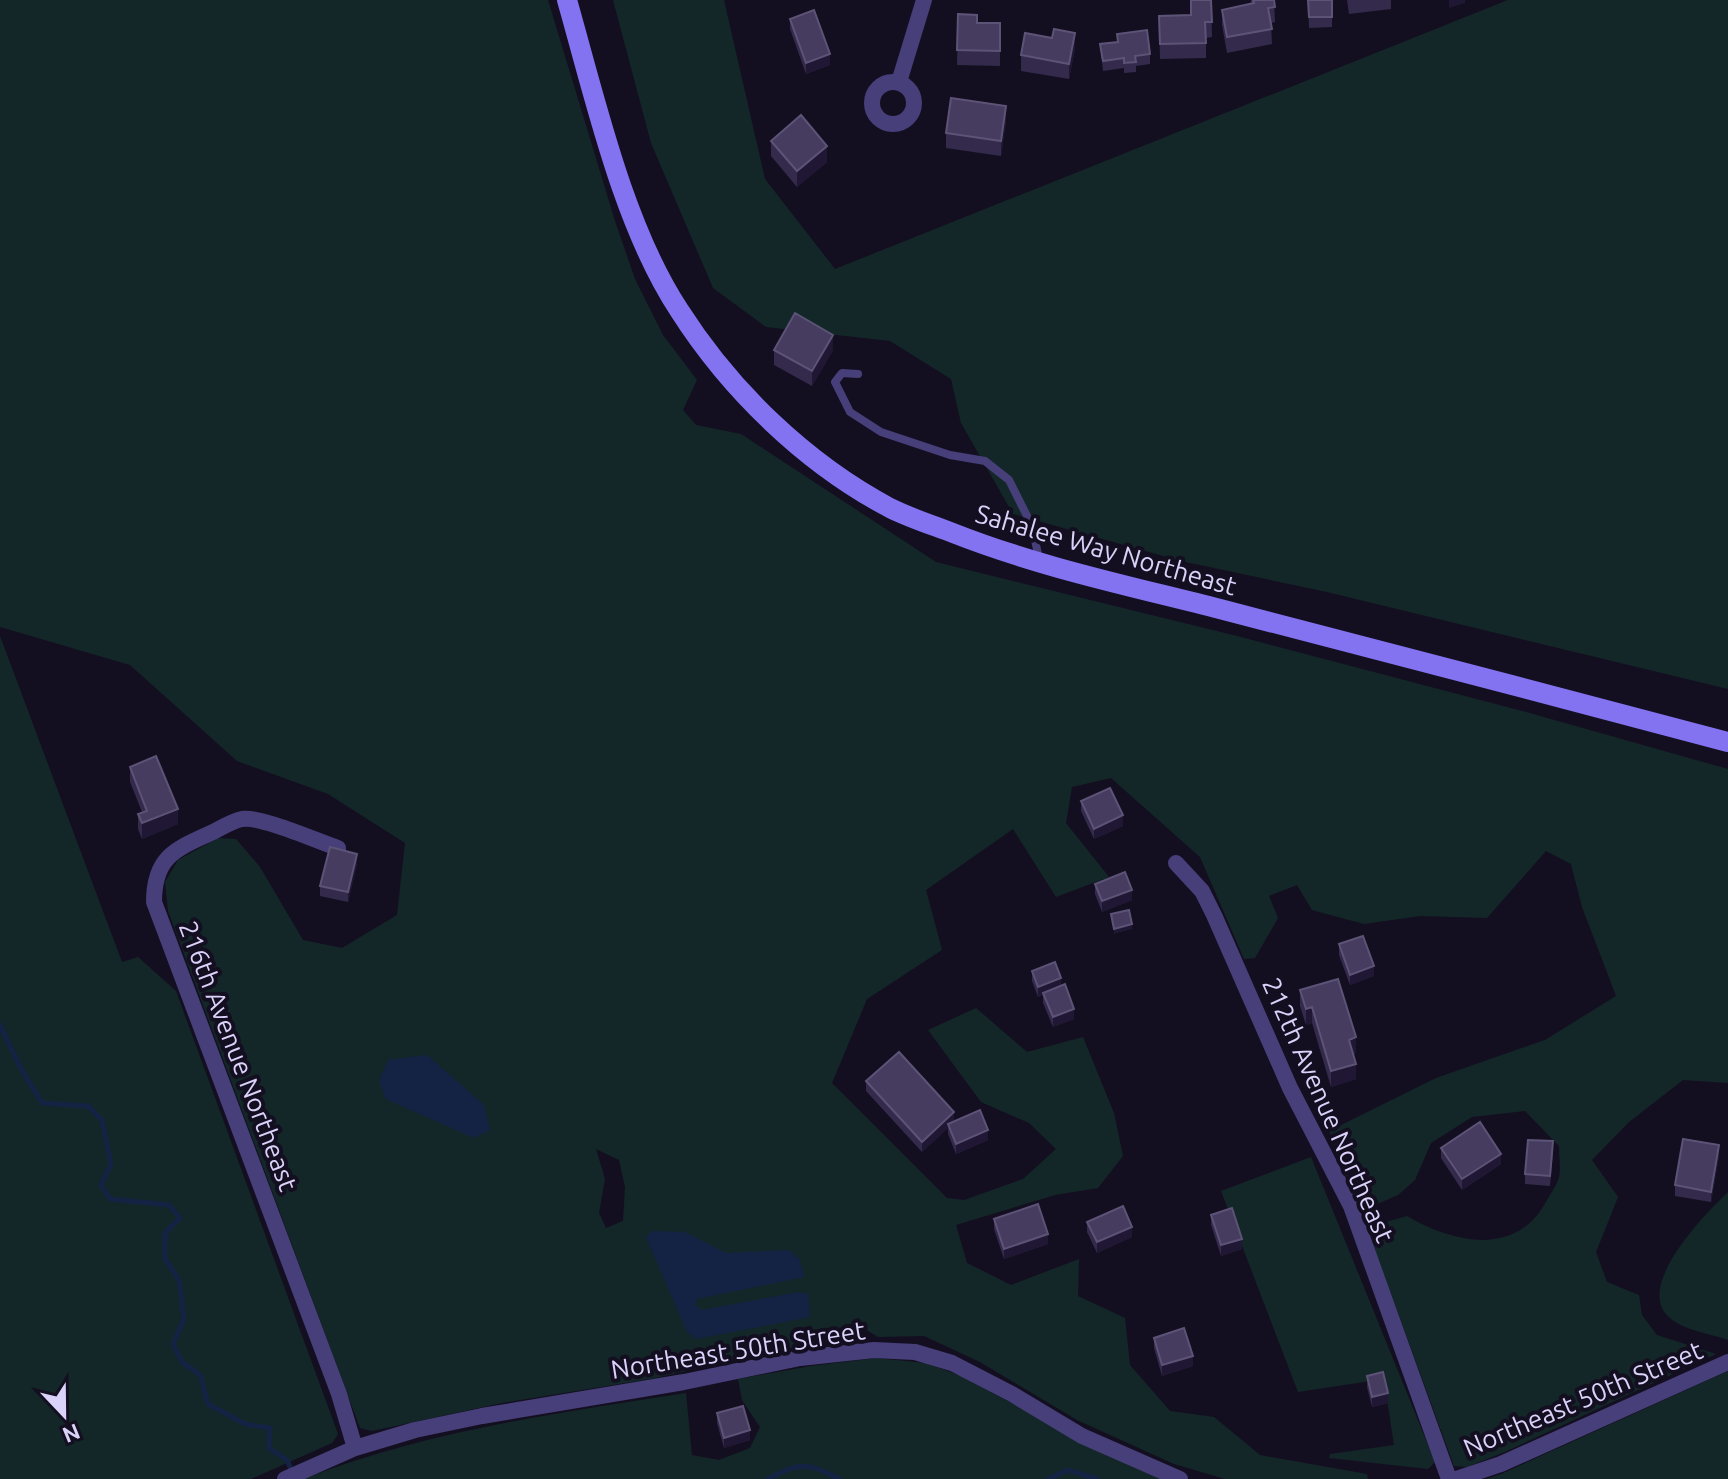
<svg xmlns="http://www.w3.org/2000/svg" width="1728" height="1479" viewBox="0 0 1728 1479" font-family="Ubuntu,sans-serif">
	<rect width="100%" height="100%" fill="#140f20"/>
	<path fill="#132729" fill-rule="evenodd" d="M0,0H548L615,221L635,279L663,335L697,380L683,410L696,425L741,434L936,562L1241,637L1526,712L1728,769V1083L1683,1080L1629,1122L1592,1160L1618,1197L1596,1252L1607,1282L1639,1295L1642,1315L1657,1335L1716,1354L1507,1451L1467,1467L1454,1466L1372,1242L1386,1222L1407,1216C1453,1243 1517,1258 1547,1200C1551,1193 1557,1185 1559,1177C1561,1168 1559,1156 1559,1146L1525,1111L1472,1117L1431,1143L1415,1180L1398,1195L1377,1204L1364,1222L1329,1131L1436,1078L1545,1040L1616,996L1582,907L1571,864L1546,851L1487,918L1420,916L1364,924L1312,910L1297,885L1269,896L1278,918L1255,958L1244,959L1200,857L1111,778L1072,787L1066,823L1109,877L1056,897L1013,829L926,890L942,950L867,999L832,1083L947,1198L964,1200L1023,1179L1056,1149L1029,1123L981,1102L928,1030L976,1008L1027,1052L1083,1037L1114,1113L1123,1156L1098,1188L1055,1195L956,1225L967,1263L1011,1285L1079,1259L1078,1296L1125,1318L1130,1365L1170,1411L1214,1417L1260,1455L1367,1474L1368,1479H1225L1174,1464L1077,1420L980,1362L924,1336L878,1337L855,1323L844,1326L838,1338L650,1379L502,1403L372,1431L360,1428L168,911L165,882L178,860L218,838L236,839L260,867L303,940L342,948L397,915L405,843L328,794L237,761L130,665L0,627ZM596,1149L619,1160L625,1187L623,1221L606,1228L599,1213L605,1179Z
		M613,0H724L765,179L835,269L1508,0H1728V689L1327,592L1181,561L1013,514L961,423L951,379L890,341L766,327L713,288L651,143Z
		M0,636L122,962L138,957L176,991L338,1434L332,1443L251,1479H0Z
		M1311,1157L1435,1462L1428,1469L1329,1458L1330,1454L1394,1445L1384,1379L1298,1392L1221,1191Z
		M1728,1192V1340C1708,1333 1679,1330 1665,1313C1640,1280 1706,1213 1728,1192Z
		M876,1358L926,1363L961,1376L1074,1437L1164,1479H303C430,1430 553,1414 686,1393L692,1455L719,1460L750,1448L760,1427L742,1400L738,1379L811,1366Z
		M1728,1371V1479H1486L1501,1474Z"/>
	<path fill="#142244" d="M427,1055L484,1105L490,1130L474,1138L386,1099L379,1081L388,1060Z
		M652,1231L685,1232L726,1253L789,1250L800,1260L804,1277L697,1299L695,1305L702,1310L799,1292L808,1294L810,1317L696,1339L687,1332L646,1237Z"/>
	<g fill="none" stroke-linecap="round" stroke-linejoin="round">
		<path stroke="#142244" stroke-width="5" d="M0,1025L20,1067L42,1103L88,1106L102,1120L111,1164L101,1185L110,1199L169,1205L180,1218L165,1233V1259L179,1280L184,1319L173,1344L182,1362L200,1375L208,1404L245,1424L270,1428L269,1448L287,1460L293,1474
			M768,1479C800,1462 806,1462 839,1479
			M1048,1479L1068,1470L1097,1479"/>
		<path stroke="#473f7a" stroke-width="8" d="M858,374L842,373L835,382L850,412L881,432L950,455L985,461L1009,480L1032,526L1039,559"/>
		<path stroke="#473f7a" stroke-width="16" d="M872 103a21 21 0 1 1 42 0a21 21 0 1 1-42 0Z
			M899,82L924,0
			M338,848C317,841 261,816 242,819C232,821 221,828 213,832C176,849 154,856 154,902L339,1394L355,1448
			M1176,863L1202,891L1214,915L1290,1088L1351,1206L1449,1479
			M285,1479L355,1448L415,1430L482,1416L684,1382L800,1358L874,1350L915,1352L952,1363L1012,1394L1082,1436L1180,1479
			M1456,1479L1501,1464L1728,1362"/>
		<path stroke="#8373f1" stroke-width="20" d="M567,0C595,98 623,225 679,310C730,390 805,463 890,508C910,518 932,525 953,533C1039,567 1130,586 1220,609C1389,653 1559,697 1728,742"/>
	</g>
	<path fill="#342a4c" d="M1211,0L1212,37L1206,38V58L1160,59L1159,16L1191,15Z
		M1251,0H1274L1275,22L1271,23L1272,44L1227,53L1222,25V10L1251,4Z
		M1308,0H1332V27L1309,28Z
		M1347,0H1391V9L1349,14Z
		M958,14L977,23H1000V66L957,65Z
		M790,19L830,65L806,74L790,29Z
		M1117,34L1150,54V64L1136,66V72L1124,73V68L1103,71L1100,44L1117,42Z
		M1075,48L1069,79L1021,71V55Z
		M1006,121L1001,156L946,148V133Z
		M771,141L827,162L797,187L771,156Z
		M774,350H833L812,386L774,365Z
		M130,767L178,824L142,839L138,829V814L142,812L130,782Z
		M1081,801L1123,826L1094,839L1081,811Z
		M357,864L348,902L320,896V886Z
		M1095,884L1132,900L1102,912L1095,894Z
		M1339,944L1374,976L1350,985L1339,955Z
		M1032,971L1061,986L1074,1019L1053,1027L1043,1003V995L1038,997L1032,981Z
		M1300,990L1356,1053L1353,1054L1356,1079L1331,1087L1312,1023L1306,1025L1300,1006Z
		M866,1081L954,1121L988,1140L956,1154L948,1134V1128L922,1152L866,1091Z
		M1441,1148L1501,1164L1462,1190L1441,1158Z
		M1553,1152L1550,1186L1525,1184V1174Z
		M1719,1156L1711,1202L1675,1196V1185Z
		M1211,1215L1242,1249L1221,1256L1211,1225Z
		M994,1219L1048,1244L1004,1259L994,1229Z
		M1087,1222L1132,1237L1097,1253L1087,1232Z
		M1154,1338L1193,1366L1162,1376L1154,1348Z
		M1367,1376L1388,1403L1372,1407L1367,1387Z
		M717,1413L750,1440L724,1448L717,1423Z"/>
	<path fill="#1f1733" d="M1449,0H1465V3L1449,8Z
		M1075,33V48L1069,79V64Z
		M830,54V65L806,74V63Z
		M1006,106V121L1001,156V141Z
		M827,146V162L797,187V171Z
		M833,335V350L812,386V371Z
		M178,809V824L142,839V823Z
		M1123,815V826L1094,839V829Z
		M357,854V864L348,902V892Z
		M1132,890V900L1102,912V901Z
		M1132,924V929L1114,934V929Z
		M1374,966V976L1350,985V975Z
		M1061,978V989L1038,997V987Z
		M1312,1007V1023L1306,1025V1009Z
		M1074,1009V1019L1053,1027V1017Z
		M1356,1037V1053L1349,1055V1040Z
		M1356,1064V1079L1331,1087V1071Z
		M954,1112V1122L948,1124V1128L922,1152V1142Z
		M988,1130V1140L956,1154V1144Z
		M1719,1145V1156L1711,1202V1192Z
		M1501,1154V1164L1462,1190V1179Z
		M1132,1227V1237L1097,1253V1242Z
		M1048,1234V1244L1004,1259V1249Z
		M1242,1239V1249L1221,1256V1245Z
		M1193,1356V1366L1162,1376V1365Z
		M1388,1393V1403L1372,1407V1397Z
		M750,1430V1440L724,1448V1438Z"/>
	<path fill="#463c5f" stroke="#5d5377" stroke-width="2" d="M1191,0H1211L1212,22H1205L1206,43L1160,44L1159,16L1191,15Z
		M1253,0H1274L1275,7L1268,8L1272,29L1227,37L1222,10L1254,3Z
		M1308,0H1332V17H1309Z
		M814,10L830,54L806,63L790,19Z
		M958,14L977,15V23H1000V51L957,50Z
		M1054,29L1075,33L1069,64L1021,55L1025,33L1052,38Z
		M1147,30L1150,54L1135,56L1136,62L1124,63V58L1103,61L1100,44L1118,42L1117,34Z
		M951,98L1006,106L1001,141L946,133Z
		M801,115L827,146L797,171L771,141Z
		M795,313L833,335L812,371L774,350Z
		M156,756L178,809L142,823L138,814L147,811L130,767Z
		M1110,788L1123,815L1094,829L1081,801Z
		M330,847L357,854L348,892L320,886Z
		M1125,872L1132,890L1102,901L1095,884Z
		M1129,910L1132,924L1114,929L1111,914Z
		M1363,936L1374,966L1350,975L1339,944Z
		M1055,962L1061,978L1038,987L1032,971Z
		M1338,979L1356,1037L1349,1040L1356,1064L1331,1071L1312,1007L1306,1009L1300,990Z
		M1065,984L1074,1009L1053,1017L1043,993Z
		M899,1052L954,1112L922,1142L866,1081Z
		M980,1110L988,1130L956,1144L948,1124Z
		M1480,1122L1501,1154L1462,1179L1441,1148Z
		M1683,1139L1719,1145L1711,1192L1675,1185Z
		M1528,1140L1553,1141L1550,1176L1525,1174Z
		M1038,1204L1048,1234L1004,1249L994,1219Z
		M1123,1206L1132,1227L1097,1242L1087,1222Z
		M1232,1208L1242,1239L1221,1245L1211,1215Z
		M1184,1328L1193,1356L1162,1365L1154,1338Z
		M1383,1372L1388,1393L1372,1397L1367,1376Z
		M743,1406L750,1430L724,1438L717,1413Z"/>
	<g text-anchor="middle" stroke-width="8" stroke-linejoin="round" paint-order="stroke">
		<g font-size="26" fill="#dbd2fa" stroke="#140f20">
			<text transform="translate(1106 550) rotate(16)" y="9">Sahalee Way Northeast</text>
			<text transform="translate(238 1056) rotate(69)" y="9">216th Avenue Northeast</text>
			<text transform="translate(1328 1110) rotate(66)" y="9">212th Avenue Northeast</text>
			<text transform="translate(738 1350) rotate(-9)" y="9">Northeast 50th Street</text>
			<text transform="translate(1583 1399) rotate(-23)" y="9">Northeast 50th Street</text>
		</g>
	</g>
	<g transform="translate(64 1415) rotate(158)" stroke="#140f20" stroke-width="6" paint-order="stroke">
	<path d="M0-6L14 30L0 20L-14 30Z" fill="#dbd2fa"/>
	<text y="-12" font-size="22" font-weight="bold" text-anchor="middle" fill="#dbd2fa">N</text>
	</g>
</svg>
